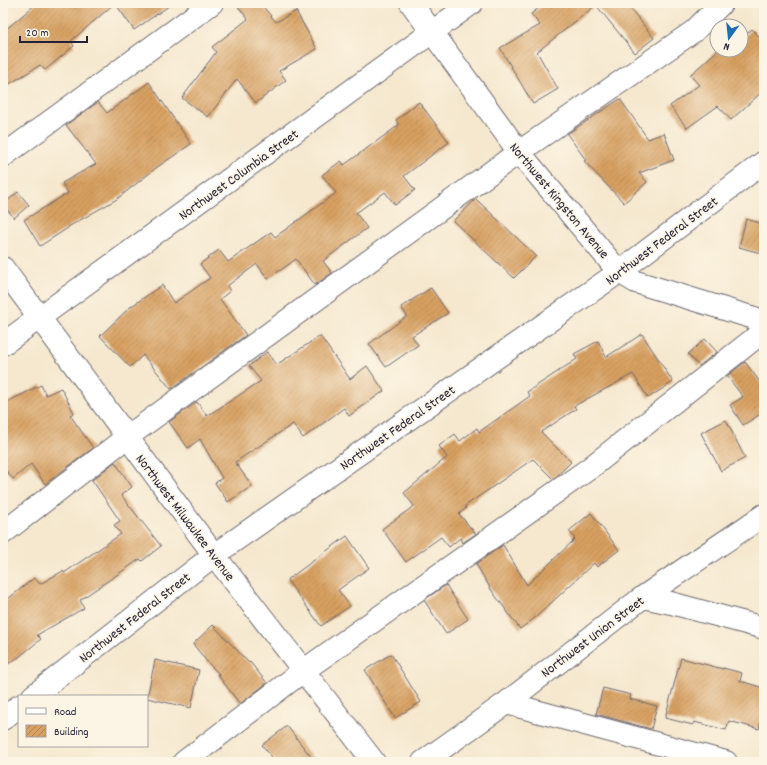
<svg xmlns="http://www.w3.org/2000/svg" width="767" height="765" viewBox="0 0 767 765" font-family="Dekko,sans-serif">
	<defs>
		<pattern id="building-hatch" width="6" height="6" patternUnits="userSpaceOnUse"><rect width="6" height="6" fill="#d8a061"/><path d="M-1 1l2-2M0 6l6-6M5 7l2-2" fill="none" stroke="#af8251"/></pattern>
	</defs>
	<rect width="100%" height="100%" fill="#fcf5e5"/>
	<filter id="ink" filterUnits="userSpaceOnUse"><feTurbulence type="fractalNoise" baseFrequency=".025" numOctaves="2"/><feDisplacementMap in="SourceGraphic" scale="8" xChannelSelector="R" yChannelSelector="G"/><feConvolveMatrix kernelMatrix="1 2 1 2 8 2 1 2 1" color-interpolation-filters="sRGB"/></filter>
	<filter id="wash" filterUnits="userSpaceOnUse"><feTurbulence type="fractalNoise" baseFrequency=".012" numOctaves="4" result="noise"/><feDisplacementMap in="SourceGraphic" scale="16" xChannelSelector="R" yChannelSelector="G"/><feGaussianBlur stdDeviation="0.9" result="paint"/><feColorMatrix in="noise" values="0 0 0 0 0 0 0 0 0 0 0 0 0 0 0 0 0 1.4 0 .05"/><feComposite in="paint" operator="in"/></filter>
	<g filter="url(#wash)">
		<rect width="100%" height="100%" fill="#f5e8cf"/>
		<g id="blocks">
			<path fill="url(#building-hatch)" d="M37,3H173L134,30L115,3L71,41L74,46L45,70L40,65L3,88V32Z
				M235,3H260L276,22L296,11L317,49L279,71L286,80L256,103L237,79L208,117L182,98L216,52L212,47L248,19Z
				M545,3H626L654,38L635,53L596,5L537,52L558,89L533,104L500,48L540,25L531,14Z
				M752,29L764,42V90L731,120L718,106L687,128L670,106L699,85L690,75L718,50H741V39Z
				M149,82L191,144L156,168L117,199L68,227V228L40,246L24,220L68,193L62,183L96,164L66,125L98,102L107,113Z
				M620,99L648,139L664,133L674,160L639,173L647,182L624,203L584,161L586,160L567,134Z
				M419,102L449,142L404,176L415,190L395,205L385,192L356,213L367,228L323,261L332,273L315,285L296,259L268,279L257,264L227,286L230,291L220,299L246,335L171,389L143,355L130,367L100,336L129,308L162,285L174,303L210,278L200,264L219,250L228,262L271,232L275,237L336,193L322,175L341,161L344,165L399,125L396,120Z
				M18,192L29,205L14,218L3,204Z
				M476,199L536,256L514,278L453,221Z
				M746,219L764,224V254L739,247Z
				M431,288L448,313L412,336L418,345L386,367L369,344L407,316L401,307Z
				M642,334L673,382L648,398L633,374L574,406L576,409L541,432L571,462L558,475L553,479L533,459L465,506L466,508L459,514L476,534L462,543L460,538L449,547L441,537L406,562L382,529L414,506L404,493L447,457L439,446L455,434L460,441L477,428L479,432L530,396L527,392L577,359L574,354L598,341L606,357Z
				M320,336L350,379L367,366L384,391L349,416L344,408L303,438L293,424L235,462L252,486L228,502L215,483L222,478L200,439L188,448L169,422L197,402L207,416L261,381L249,366L267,352L276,365Z
				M705,339L717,352L699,366L688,354Z
				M745,362L764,387V412L743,425L730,405L743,397L727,376Z
				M41,385L46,395L61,388L74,413L70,415L93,448L45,484L31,464L13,479L3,467V404Z
				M726,420L745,458L721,471L701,433Z
				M115,462L132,487L121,495L161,546L142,561L140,559L80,600L84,608L37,635L41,639L19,657L3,667V603L34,578L40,584L63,571L64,573L121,534L114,525L120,521L92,480Z
				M591,513L619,550L597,567L594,563L536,617L520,629L492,591L476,564L503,545L527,585L575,539L569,531Z
				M347,536L369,568L338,590L350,606L321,626L287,580Z
				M446,585L468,619L446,634L424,600Z
				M213,625L249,663L250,662L267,683L240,704L217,674L220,675L208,663L193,644Z
				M391,654L421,702L395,718L365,670Z
				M681,658L723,669V668L742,673L740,681L764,688V709L759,729L729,721L726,730L694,722L693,725L665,718Z
				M155,660L199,670L191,708L147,698Z
				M603,688L631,695L630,699L657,706L651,729L596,714Z
				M287,726L315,762H276L262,745Z"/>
		</g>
	</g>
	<g filter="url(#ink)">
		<use href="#blocks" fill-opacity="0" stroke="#6c676f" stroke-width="1"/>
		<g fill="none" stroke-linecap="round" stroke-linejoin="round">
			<defs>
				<path id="minor" d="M411,3L519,152L619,272L636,282L764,321
					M3,156L212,3
					M3,268L214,555L374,762
					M3,344L472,3
					M3,533L127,437L519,152L694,31L722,3
					M643,597L671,603L764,628
					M33,696L214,555L619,272L764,162
					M506,703L726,762
					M3,719L19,706
					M184,762L303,671L590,468L764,331
					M423,762L506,703L643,597L764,515"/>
			</defs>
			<use href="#minor" stroke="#6c676f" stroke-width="24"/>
			<use href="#minor" stroke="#fff" stroke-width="22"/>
		</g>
	</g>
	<g text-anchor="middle" stroke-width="3.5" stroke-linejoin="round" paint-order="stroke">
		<g font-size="14" fill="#22223b" stroke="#fcf5e5">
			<text transform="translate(238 174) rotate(-36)" y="5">Northwest Columbia Street</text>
			<text transform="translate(560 200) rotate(50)" y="5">Northwest Kingston Avenue</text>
			<text transform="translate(661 240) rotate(-37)" y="5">Northwest Federal Street</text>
			<text transform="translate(397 427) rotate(-35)" y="5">Northwest Federal Street</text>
			<text transform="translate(186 517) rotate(53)" y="5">Northwest Milwaukee Avenue</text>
			<text transform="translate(134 617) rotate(-38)" y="5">Northwest Federal Street</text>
			<text transform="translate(592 636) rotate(-37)" y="5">Northwest Union Street</text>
		</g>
	</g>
	<rect width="767" height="765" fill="none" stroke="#fcf5e5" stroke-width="16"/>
	<rect x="18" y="695" width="130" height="52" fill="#fcf5e5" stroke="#a5a1a1"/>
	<rect x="26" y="708" width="20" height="6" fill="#ffffff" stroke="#a5a1a1"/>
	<text x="54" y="715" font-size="12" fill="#22223b">Road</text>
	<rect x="26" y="725" width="20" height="12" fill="url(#building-hatch)" stroke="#a5a1a1"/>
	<text x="54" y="735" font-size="12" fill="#22223b">Building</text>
	<g transform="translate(729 38) rotate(195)"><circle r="19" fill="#fcf5e5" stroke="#a5a1a1"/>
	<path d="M0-3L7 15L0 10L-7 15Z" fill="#1f6fb2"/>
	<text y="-6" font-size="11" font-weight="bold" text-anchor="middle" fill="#22223b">N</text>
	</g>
	<path d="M20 36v6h67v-6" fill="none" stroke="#22223b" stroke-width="2"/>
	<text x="26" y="36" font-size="12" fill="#22223b" stroke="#fcf5e5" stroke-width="3" paint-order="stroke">20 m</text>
</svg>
